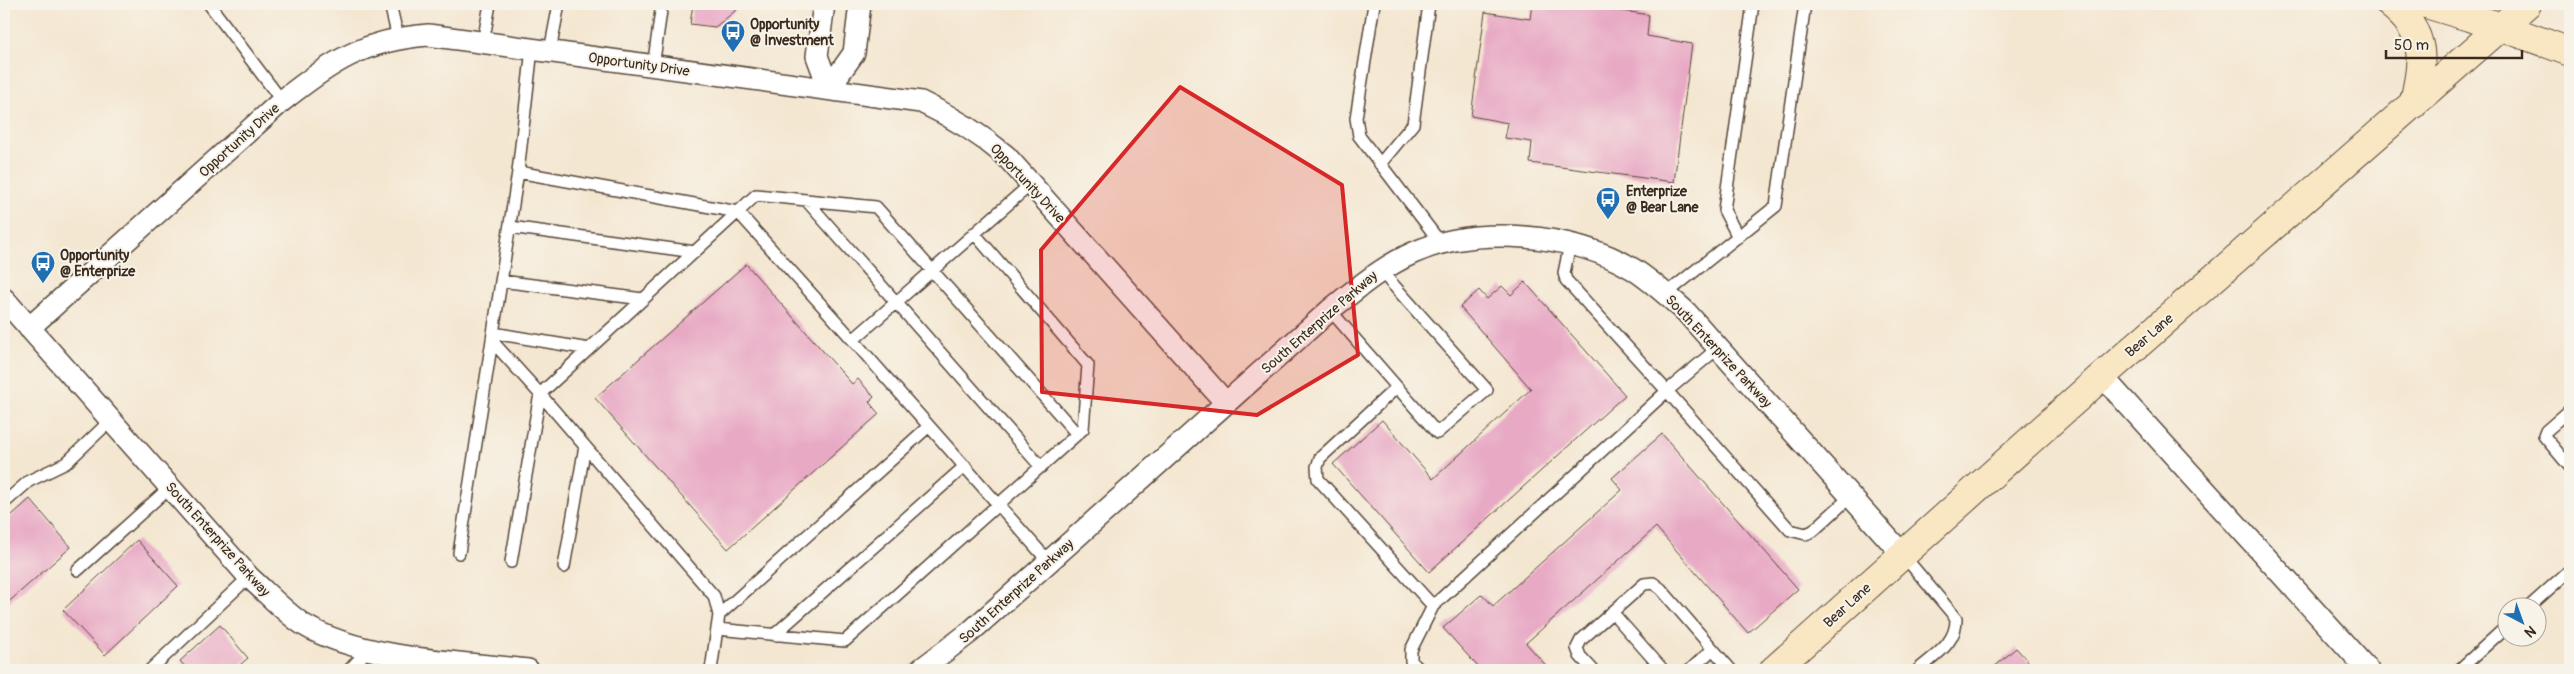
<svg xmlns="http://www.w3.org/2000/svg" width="2574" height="674" viewBox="0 0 2574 674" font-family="Pangolin,sans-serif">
	<rect width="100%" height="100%" fill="#f7f3e8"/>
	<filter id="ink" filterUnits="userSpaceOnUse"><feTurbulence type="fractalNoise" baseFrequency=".02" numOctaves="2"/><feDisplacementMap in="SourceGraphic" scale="10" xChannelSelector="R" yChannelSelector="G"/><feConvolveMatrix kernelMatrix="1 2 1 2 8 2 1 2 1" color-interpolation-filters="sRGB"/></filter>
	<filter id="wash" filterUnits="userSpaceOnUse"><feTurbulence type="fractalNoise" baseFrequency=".0096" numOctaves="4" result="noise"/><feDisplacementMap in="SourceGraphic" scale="20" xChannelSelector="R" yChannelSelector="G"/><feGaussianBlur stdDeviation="1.12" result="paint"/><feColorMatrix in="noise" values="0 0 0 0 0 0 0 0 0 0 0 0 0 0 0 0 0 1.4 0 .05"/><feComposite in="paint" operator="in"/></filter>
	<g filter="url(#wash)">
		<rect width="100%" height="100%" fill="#f4e7d2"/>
		<g id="blocks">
			<path fill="#e8a9c5" d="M693,4H744L715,27L690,24Z
				M1532,4H1604V8L1649,15L1647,36L1692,44L1674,182L1530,163L1532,142L1505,138L1508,123L1471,116L1485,12L1530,19Z
				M746,264L852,384L858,379L874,397L869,402L879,414L728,549L595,398Z
				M1525,282L1625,395L1429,572L1333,464L1382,420L1433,479L1531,389L1460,307L1479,290L1487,299L1502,286L1511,295Z
				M1662,434L1798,589L1748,633L1656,527L1526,643L1550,670H1481L1443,628L1482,594L1493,606L1622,490L1612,478Z
				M30,499L71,547L4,606V522Z
				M137,540L178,586L105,655L63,610Z
				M220,625L248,658L234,670H188L180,661Z
				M2016,648L2036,670H1991Z"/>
		</g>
	</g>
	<g filter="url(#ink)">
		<use href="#blocks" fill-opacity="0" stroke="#574639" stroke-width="1"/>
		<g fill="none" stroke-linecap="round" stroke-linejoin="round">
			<defs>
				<path id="lane" d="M209,4L282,101
					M390,4L398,38
					M1374,4L1356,118L1359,136L1440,242
					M483,43L490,4
					M532,49L518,172L738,212L756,195L876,207L1077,434
					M550,51L559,4
					M653,67L662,4
					M1380,164L1413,124L1429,4
					M806,200L1041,467
					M510,227L695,252
					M1738,237L1724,210L1753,4
					M501,281L643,299
					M1666,294L1776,206L1805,4
					M1330,310L1437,433L1487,390L1380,270
					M493,333L589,349
					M853,340L1049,562
					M492,341L540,394L511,562
					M1718,348L1667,391L1790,530L1806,534L1813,531L1851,496
					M1397,387L1320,458L1317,467L1318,479L1433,606L1667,391L1566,280L1564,273L1570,244
					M2570,410L2546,431L2544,436L2570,467
					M4,503L29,481L66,463L110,421
					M459,553L518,172
					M1903,555L1956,618C1957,643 1935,655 1918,670
					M564,567L585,446
					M78,570L170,487
					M2530,606L2570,570
					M1612,612L1663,670
					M719,615L929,426
					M717,629L845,641L1083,429L1088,365L974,233
					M774,635L965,466
					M150,670L249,577
					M349,670L369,649
					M711,670L719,615L714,596L540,394L738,212L853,340L1031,184
					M1420,670L1411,661V650L1433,606
					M1593,670L1580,656L1577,648L1581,640L1644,584L1653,583L1661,589L1731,670
					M1690,670L1713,649
					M2459,670L2506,627"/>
				<path id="street" d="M824,4L817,56L829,88L854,53L860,4
					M4,299L249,577C267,593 284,612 304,625C363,660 460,662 528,670
					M29,328L282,101C331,62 364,40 428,35L921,102C953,117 980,134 1006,156L1226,403
					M2102,376L2368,670
					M920,670L969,633L1330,310C1356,289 1382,267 1413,253C1476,225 1574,233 1633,269C1652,281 1669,297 1686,312L1903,555"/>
				<path id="secondary" d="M2390,4C2428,33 2424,62 2413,105
					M2426,4L2502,27L2570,52
					M1774,670L2102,376L2527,4"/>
			</defs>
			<use href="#lane" stroke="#574639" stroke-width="14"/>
			<use href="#street" stroke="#574639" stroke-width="24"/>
			<use href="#secondary" stroke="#574639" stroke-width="30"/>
			<use href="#lane" stroke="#fff" stroke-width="11"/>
			<use href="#street" stroke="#fff" stroke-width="21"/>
			<use href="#secondary" stroke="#f9e7c3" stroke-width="28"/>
		</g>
	</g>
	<path fill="#d62828" fill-opacity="0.2" stroke="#d62828" stroke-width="4" stroke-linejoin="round" d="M1180,87L1342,185L1358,355L1257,415L1042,392L1041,250Z"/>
	<defs>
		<symbol id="bus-pin" viewBox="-11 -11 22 30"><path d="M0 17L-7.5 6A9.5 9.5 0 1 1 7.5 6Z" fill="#1f6fb2" stroke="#f7f3e8"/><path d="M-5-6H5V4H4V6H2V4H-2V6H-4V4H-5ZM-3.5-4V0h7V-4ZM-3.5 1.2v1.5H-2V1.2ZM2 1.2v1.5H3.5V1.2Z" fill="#fff"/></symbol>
	</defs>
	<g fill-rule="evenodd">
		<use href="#bus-pin" x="719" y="18" width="28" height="38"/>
		<use href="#bus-pin" x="1594" y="185" width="28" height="38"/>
		<use href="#bus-pin" x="29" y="249" width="28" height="38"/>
	</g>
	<g text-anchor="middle" stroke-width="4" stroke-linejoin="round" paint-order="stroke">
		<g font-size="14" font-weight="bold" fill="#3b2a1e" stroke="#f7f3e8" text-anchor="start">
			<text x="750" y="29">Opportunity<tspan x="750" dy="16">@ Investment</tspan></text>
			<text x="1626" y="196">Enterprize<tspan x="1626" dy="16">@ Bear Lane</tspan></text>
			<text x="60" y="260">Opportunity<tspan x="60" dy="16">@ Enterprize</tspan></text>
		</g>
		<g font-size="14" fill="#3b2a1e" stroke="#f7f3e8">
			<text transform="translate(639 64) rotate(8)" y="5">Opportunity Drive</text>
			<text transform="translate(239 140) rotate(-42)" y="5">Opportunity Drive</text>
			<text transform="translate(1028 183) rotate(47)" y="5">Opportunity Drive</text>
			<text transform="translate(1319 322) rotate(-41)" y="5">South Enterprize Parkway</text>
			<text transform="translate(2149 335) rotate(-41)" y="5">Bear Lane</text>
			<text transform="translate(1719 351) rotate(47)" y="5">South Enterprize Parkway</text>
			<text transform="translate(218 539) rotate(48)" y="5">South Enterprize Parkway</text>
			<text transform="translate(1016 591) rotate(-42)" y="5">South Enterprize Parkway</text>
			<text transform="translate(1847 605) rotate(-42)" y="5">Bear Lane</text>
		</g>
	</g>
	<rect width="2574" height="674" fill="none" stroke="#f7f3e8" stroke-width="20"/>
	<g transform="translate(2522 622) rotate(139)"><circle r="24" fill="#f7f3e8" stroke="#aca397"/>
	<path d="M0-4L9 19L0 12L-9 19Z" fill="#1f6fb2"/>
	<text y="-8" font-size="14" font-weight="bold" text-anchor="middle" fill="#3b2a1e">N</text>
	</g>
	<path d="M2386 50v8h136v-8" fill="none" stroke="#3b2a1e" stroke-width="2.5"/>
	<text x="2394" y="50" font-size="15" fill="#3b2a1e" stroke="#f7f3e8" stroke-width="4" paint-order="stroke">50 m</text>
</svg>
